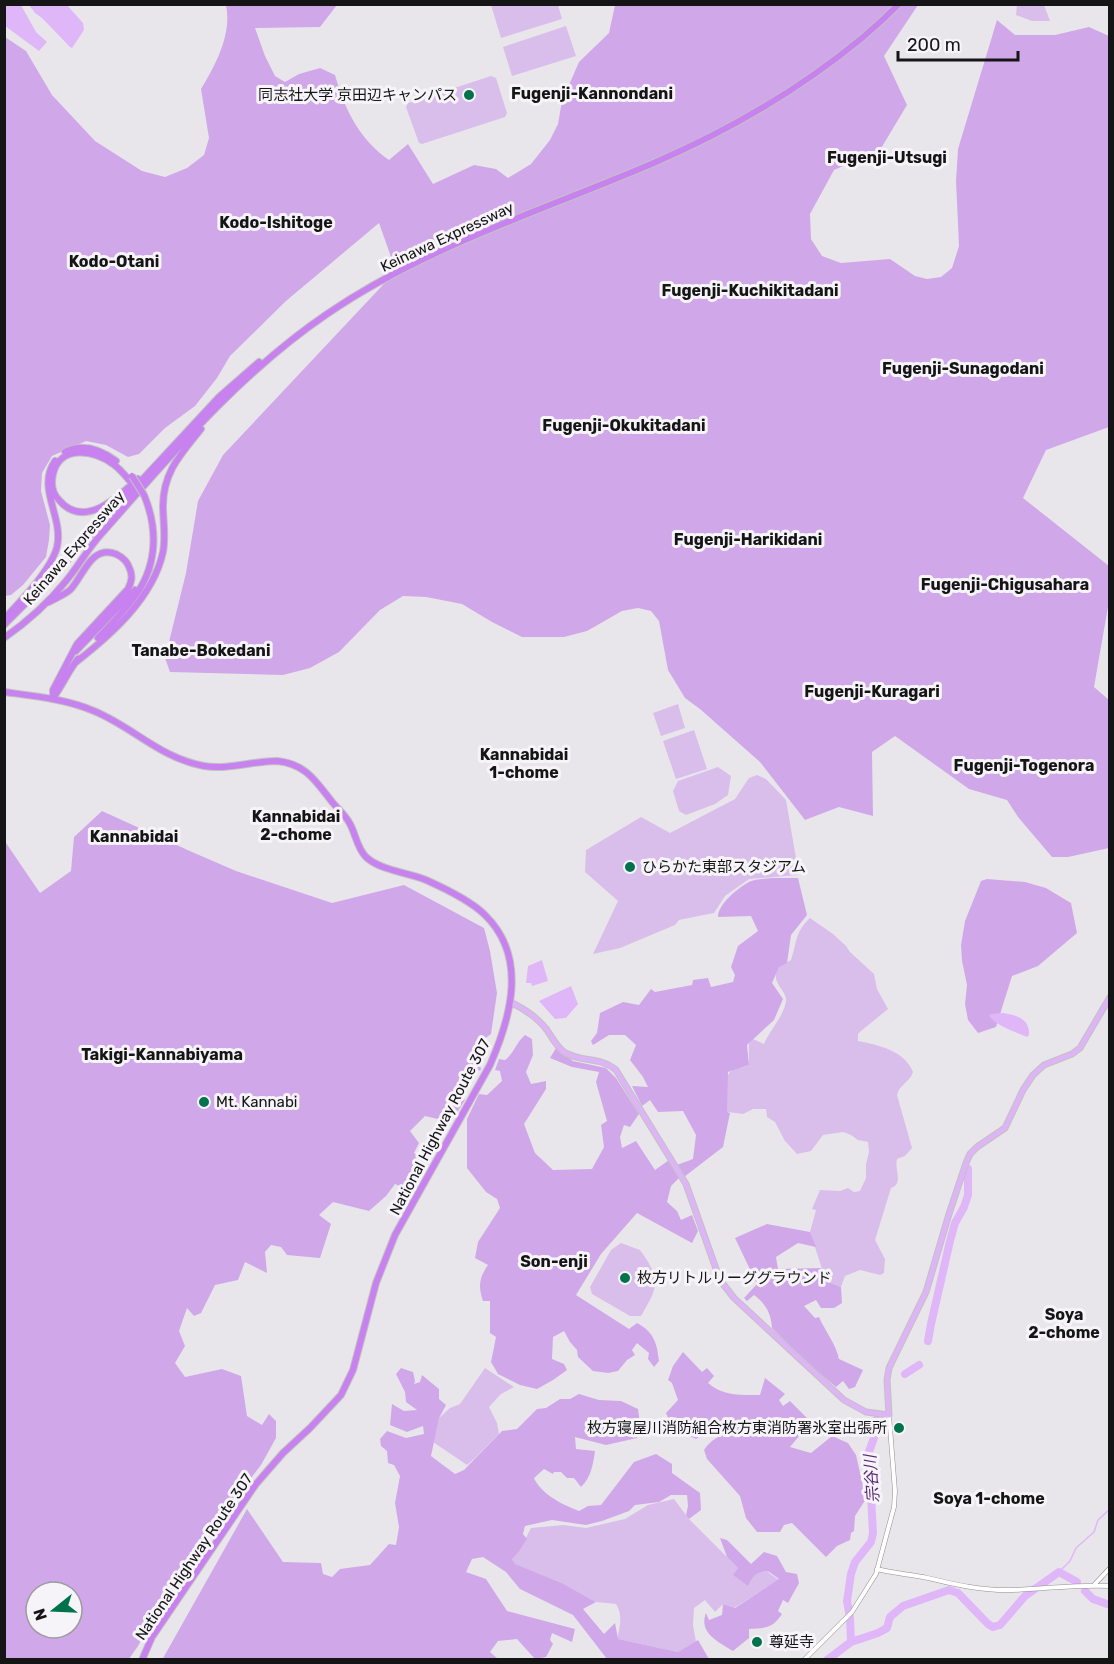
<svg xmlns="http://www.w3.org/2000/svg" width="1114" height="1664" viewBox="0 0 1114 1664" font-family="Rubik,'Noto Sans JP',sans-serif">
	<rect width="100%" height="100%" fill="#e9e6eb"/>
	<path fill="#d9beeb" d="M491,5H558L562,19L501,38Z
		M1017,5H1044L1050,21H1032L1016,15Z
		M566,26L576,56L512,76L503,47Z
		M491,76L496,78L507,113L505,117L422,144L419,143L406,107L408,103Z
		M678,704L685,728L661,736L653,713Z
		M694,730L707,769L676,779L663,741Z
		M718,767L731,776L728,795L715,804L686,815L679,811L673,791L678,781Z
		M757,775L766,779L786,800L798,870L797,875L749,879L725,896L714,913L679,920L675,925L620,948L593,954L618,901L585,872L586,850L641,817L670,833L735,799L749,778Z
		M810,918L833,934L846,946L850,952L874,974L877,989L888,1009L861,1031L858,1034V1041C879,1045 905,1051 913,1072C910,1082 899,1085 897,1095L912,1148L905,1156L897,1159C894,1170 904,1183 891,1188L875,1240L885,1259L884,1273L880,1275L860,1270L845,1276L841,1287L826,1281L810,1232L816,1210L812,1209L820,1190L840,1191L848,1188L854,1192L860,1191L866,1178V1164L869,1152L868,1142L858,1140L851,1135L843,1132L823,1135L811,1151L797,1154L785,1141L775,1122L767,1117L766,1109H753L743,1114L727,1112C727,1103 724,1079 730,1072C734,1068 744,1068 749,1065V1044L753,1039L764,1044C770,1030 784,1016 786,1001C788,991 768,981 779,967C782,963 787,963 791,960C797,942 795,932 810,918Z
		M621,1243L640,1250C661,1279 659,1286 641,1316H630L592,1294L590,1287L611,1250Z
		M485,1368L514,1387L501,1394L489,1407L497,1423L499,1434L475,1458L467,1465L433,1442L439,1418L450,1408L460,1404Z
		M674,1499L689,1519L738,1568L734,1575L748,1585C753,1574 756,1572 768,1571L769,1573L779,1580L734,1608L723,1604L715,1612L705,1600L694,1608L693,1625L696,1642L678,1652L617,1639C620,1627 623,1615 616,1604L596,1602L562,1583L514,1564L512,1559L518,1553L531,1528L563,1525L586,1528L625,1519L648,1505Z"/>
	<path fill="#d0a8e9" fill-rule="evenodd" d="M226,5H337L320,27L255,28L265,56L275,76L285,82L299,74L320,68L335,75C345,110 359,139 389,160L408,144L433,184L474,165L496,169L508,178L531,164L550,140L558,124L562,101L579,62L609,33L615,5H918L884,56L907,105L880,150L834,170L810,214L811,239L822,256L841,263L890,259L915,276L927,279L941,277L952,268L959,246L956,181L958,149L997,20L1015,35H1055L1089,27L1109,36V427L1046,450L1023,498L1109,566V601L1094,687L1109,700V848L1068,857H1052L1018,817L1007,800L969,789L895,736L872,752L873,816L839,807L805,820L760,762L700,709L685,698L668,670L659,621L651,611L638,608L622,611L587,631L564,637H522L492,622L462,604L426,597L403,596L380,610L339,652L310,668L283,675L170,672L165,658L186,573L198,501L223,455L396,271L379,223L286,301L230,356L217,378L195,406L165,428L139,454L128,457L106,445L86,441L52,456L42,473L41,491L50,525L49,540L46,557L23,585L11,595L5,596V37L26,51L52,95L95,141L142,171L165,177L187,168L204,155L209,138L201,89C216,64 232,34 226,5Z
		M102,811L192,852L236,871L332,903L404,885L484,928L490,951L497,993L491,1034L476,1045L481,1070L468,1073L458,1094L465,1100L451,1122L425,1116L410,1131L419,1143L414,1153L427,1164L410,1191L395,1184L386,1196L369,1211L333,1202L319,1215L331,1224L320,1258L287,1255L281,1247L271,1245L265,1252L267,1273L245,1262L238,1280L215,1285L201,1313L194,1316L187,1308L179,1331L185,1346L175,1363L185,1377L222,1369L241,1376L247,1416L262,1425L269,1414L276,1421V1438L261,1465L225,1512L197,1557L181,1577L154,1617L138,1646L129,1659H5L4,840L40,893L71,871L74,837ZM36,1592H72V1628H36Z
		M772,878H798L807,915L791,935L787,963L779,967L772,983L783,999L774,1020L747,1045L749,1065L728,1072L727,1112L730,1113L723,1147L684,1177L677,1165L693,1159L696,1135L683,1111L658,1112L650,1100L642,1106L632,1086L648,1087L643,1077L630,1060L636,1045L625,1035H609L593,1045L591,1041L597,1033L600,1013L623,1002L639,1005L651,989L655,992L692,985L693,980L708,978L711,987L733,982L735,975L731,967L738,946L758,931L751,916L718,917C718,904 738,888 749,882C755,879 765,879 772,878Z
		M987,879L1025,882L1046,888L1071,903L1077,933L1038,966L1012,976L996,1027L978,1033L968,1020L965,1004L967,985L962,961L961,945L965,921L981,881Z
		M525,1035L532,1039L533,1055L526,1072L531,1084L546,1081V1089L524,1124L535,1153L553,1170L592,1169L604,1147L601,1125L607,1121L596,1082L599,1072L572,1067L550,1058L556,1048L573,1061L606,1068L616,1078L639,1114L630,1127L624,1125L620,1137L622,1148L636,1141L655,1170L669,1160L679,1178L671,1186L667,1202L677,1211L681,1220L692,1215L698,1231L692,1243L637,1213L601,1254L576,1295L629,1329L637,1323C654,1332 657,1343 659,1361L654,1367L648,1359L649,1353L637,1343L632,1350L635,1355L627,1360L618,1371L608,1373L593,1371L578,1357L577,1350L570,1342L564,1331L553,1337L552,1359L564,1364L567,1370L553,1380L537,1389L520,1385L498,1374L491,1362L496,1337L490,1333V1301H483C478,1286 479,1278 488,1265L475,1258L478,1242L500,1208L497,1199L486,1192L467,1168V1119L479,1094L487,1095L502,1081L500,1071L495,1070L499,1059L505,1060C515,1052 515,1044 525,1035Z
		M767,1224L810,1232L816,1247L798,1243L776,1257L778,1269L822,1268L826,1281L841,1287L842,1303L834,1308H821L816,1300L804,1306L815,1318L819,1317C825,1331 836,1344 839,1359L863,1370L855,1387L849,1389L843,1381L836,1387L802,1358L772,1328C771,1313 766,1304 754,1295L747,1301L744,1298L757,1284L735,1238Z
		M683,1352L702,1372L707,1368L714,1376L708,1383C723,1396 740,1395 760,1395L765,1378L785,1394L779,1400L783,1406L790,1401L807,1418L800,1435L790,1447L811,1453L832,1436L848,1443L856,1455L866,1499L855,1516L854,1531L851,1533L850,1540L837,1546L826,1557L792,1523L784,1525L780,1532H757L746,1518L740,1496L707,1459L704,1450C712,1437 722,1438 731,1425L723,1419L696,1439L672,1427L666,1413L678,1400L672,1383L668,1380L673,1366Z
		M401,1368L413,1372L415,1381L414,1384L420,1382L422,1375L439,1389V1399L446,1405L439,1418L431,1456L455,1474L464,1470L502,1431L517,1429L537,1409L546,1408L560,1399H570L579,1394L599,1400L621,1401L638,1409L640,1423L637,1438L606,1445L575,1437L576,1449L595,1451C593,1465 591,1477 581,1487L574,1478H567L561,1472H554L553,1474L544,1469L534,1478C541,1494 563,1505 579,1511L588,1506L601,1505L634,1462L656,1454L672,1464V1473L700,1493L701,1510L689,1519L686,1515L688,1506L687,1495H671L659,1502L635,1505L629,1511L602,1521L586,1525L552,1520L525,1526L523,1534L527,1539L518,1553L512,1559L515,1564L562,1583L596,1602L583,1609L604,1634L615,1623L618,1639L678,1652L698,1640L709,1659H607L573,1615L520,1589L506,1572L483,1557L472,1559L466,1572L486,1579L507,1611L575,1629L572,1642L552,1633L550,1640L553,1644L546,1657L535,1659L517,1639L498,1641L490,1652L498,1659L162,1660L247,1509L283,1562L321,1563L323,1574L332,1577L340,1569L370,1565L389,1544L396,1545L399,1527L395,1503L400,1476L394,1465L388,1463L387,1451L381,1446L380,1439L387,1431L406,1438L424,1434L423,1426L407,1432L390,1425L392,1404L404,1411L417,1410L406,1402L405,1392L396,1374Z
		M720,1538L727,1540L751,1564L764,1552L777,1556L786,1572L797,1574L799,1583L788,1603L783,1600L778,1611L782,1614C772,1629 765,1628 749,1629V1638L733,1651C719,1642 698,1633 706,1613L709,1620L722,1615L723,1604L735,1608L779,1579L768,1571C756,1572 753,1575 748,1586L733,1575L738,1568L727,1557Z"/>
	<path fill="#dfb7f9" d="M5,4L21,5L36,32L47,42L39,51L5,26Z
		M29,5H67L83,23L84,30L72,48L70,47L42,18L35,13Z
		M542,960L548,981L532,986L531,983H526L528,966Z
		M571,986L578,1004L566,1018L555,1019L539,1001Z
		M1003,1013C1017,1015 1030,1019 1029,1035L1027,1037C1014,1031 998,1027 989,1016L991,1014Z"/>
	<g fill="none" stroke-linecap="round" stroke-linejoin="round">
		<path stroke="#dfb7f9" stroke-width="1.5" d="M1059,1572L1070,1561L1076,1548L1094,1532L1098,1520L1110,1509"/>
		<path stroke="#dfb7f9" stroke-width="8" d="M928,1341L931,1324L950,1241L955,1223L964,1207L968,1195V1169
			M905,1374L919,1365
			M1085,1591L1093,1599L1110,1605
			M851,1642L850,1618L847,1601L851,1574L855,1562L871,1542L873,1533L871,1496L874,1481V1474L867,1457L874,1438L876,1420
			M827,1660L851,1642L878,1633L887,1628L890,1617L903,1606L949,1590L958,1593L988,1624L993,1627L1000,1625L1025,1596L1059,1572L1077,1582"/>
		<defs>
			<path id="minor" d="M877,1569C892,1573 907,1574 923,1577C953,1584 982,1591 1013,1590C1045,1589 1078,1584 1110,1586
				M1094,1585L1110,1568
				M804,1660L852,1612L876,1574L894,1507L895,1491L889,1415"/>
			<path id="major" d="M510,1002C525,1009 537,1017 547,1030C552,1038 557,1047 564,1052C581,1063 600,1056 616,1070L686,1184L720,1280L734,1298L844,1400L866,1412L889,1415L887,1380L889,1368L926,1292L949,1214L966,1163L970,1154L977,1147L1005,1128L1023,1090L1033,1075L1044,1065L1072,1054L1080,1048L1110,997"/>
			<path id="highway" d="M65,452C83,443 101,450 116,461
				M129,480C124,474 119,468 113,464C94,450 60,444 53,474C51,483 52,493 59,500C84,530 118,497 138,479
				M49,602C56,598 64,595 70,590C83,577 91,544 116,554C122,557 127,561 129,567C133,575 132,581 128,589L77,644L53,690V698
				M4,619C21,601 51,570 57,547C64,517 36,488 55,461
				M4,625L50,579L219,397L259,362
				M4,638C27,622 49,602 66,581C79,565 89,547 103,532C172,454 240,373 327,314C428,245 545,210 656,162C730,130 800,89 862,38C875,27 887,16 899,4
				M98,638C109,626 122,614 132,600C157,569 159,531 144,495
				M76,651L135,590
				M76,662C111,635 153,598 163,552C166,536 163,521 163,506C163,472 181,454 201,429
				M4,692C34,696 66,699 94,711C133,727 160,758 204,766C228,770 253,761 277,761C307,764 316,782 333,803C339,810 346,816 350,824C356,835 357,848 366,857C381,871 408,872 426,880C444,888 471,901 485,915C528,957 511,1017 490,1065L395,1235L376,1283L353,1370L341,1395L310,1428L283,1453L256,1484L152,1637L142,1660
				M53,698C63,685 68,671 78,659"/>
		</defs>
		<use href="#minor" stroke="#918e92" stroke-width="5"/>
		<use href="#major" stroke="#c2c2c2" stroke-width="7"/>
		<use href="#highway" stroke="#c2c2c2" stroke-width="8"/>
		<use href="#minor" stroke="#fff" stroke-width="4"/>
		<use href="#major" stroke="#ddb4f5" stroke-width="5"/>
		<use href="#highway" stroke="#c782ef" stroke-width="6"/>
		<defs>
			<path id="highway-bridge" d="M132,476L144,495"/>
		</defs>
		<use href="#highway-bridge" stroke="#c2c2c2" stroke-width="8" stroke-linecap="butt"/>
		<use href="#highway-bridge" stroke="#c782ef" stroke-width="6"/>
	</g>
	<g fill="#00734d" stroke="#f6f4f8" stroke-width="2">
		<circle cx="469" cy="95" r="6"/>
		<circle cx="630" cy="867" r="6"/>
		<circle cx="204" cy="1102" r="6"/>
		<circle cx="625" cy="1278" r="6"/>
		<circle cx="899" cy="1428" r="6"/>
		<circle cx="757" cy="1642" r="6"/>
	</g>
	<g text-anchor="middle" stroke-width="6" stroke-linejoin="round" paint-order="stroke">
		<g font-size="15" fill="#151516" stroke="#f6f4f8" text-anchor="start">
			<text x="457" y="100" text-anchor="end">同志社大学 京田辺キャンパス</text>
			<text x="642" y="872">ひらかた東部スタジアム</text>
			<text x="216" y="1107">Mt. Kannabi</text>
			<text x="637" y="1283">枚方リトルリーググラウンド</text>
			<text x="887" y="1433" text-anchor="end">枚方寝屋川消防組合枚方東消防署氷室出張所</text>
			<text x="769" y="1647">尊延寺</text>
		</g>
		<g font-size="15" fill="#151516" stroke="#f6f4f8">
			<text transform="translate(447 237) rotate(-25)" y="5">Keinawa Expressway</text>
			<text transform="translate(74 548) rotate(-49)" y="5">Keinawa Expressway</text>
			<text transform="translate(440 1127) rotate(-62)" y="5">National Highway Route 307</text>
			<text transform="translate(194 1557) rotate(-56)" y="5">National Highway Route 307</text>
		</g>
		<g font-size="16" font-weight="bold" fill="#151516" stroke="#f6f4f8">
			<text x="592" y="99">Fugenji-Kannondani</text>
			<text x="887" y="163">Fugenji-Utsugi</text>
			<text x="276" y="228">Kodo-Ishitoge</text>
			<text x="114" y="267">Kodo-Otani</text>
			<text x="750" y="296">Fugenji-Kuchikitadani</text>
			<text x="963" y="374">Fugenji-Sunagodani</text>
			<text x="624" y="431">Fugenji-Okukitadani</text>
			<text x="748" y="545">Fugenji-Harikidani</text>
			<text x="1005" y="590">Fugenji-Chigusahara</text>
			<text x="201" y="656">Tanabe-Bokedani</text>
			<text x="872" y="697">Fugenji-Kuragari</text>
			<text x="524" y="760">Kannabidai<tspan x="524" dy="18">1-chome</tspan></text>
			<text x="1024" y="771">Fugenji-Togenora</text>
			<text x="296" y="822">Kannabidai<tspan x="296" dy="18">2-chome</tspan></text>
			<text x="134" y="842">Kannabidai</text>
			<text x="162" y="1060">Takigi-Kannabiyama</text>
			<text x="554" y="1267">Son-enji</text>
			<text x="1064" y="1320">Soya<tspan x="1064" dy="18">2-chome</tspan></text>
			<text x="989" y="1504">Soya 1-chome</text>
		</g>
		<g font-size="16" font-style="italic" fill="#5b2975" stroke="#f6f4f8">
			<text transform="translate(871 1479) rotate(-94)" y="6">宗谷川</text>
		</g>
	</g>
	<rect width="1114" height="1664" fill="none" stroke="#151516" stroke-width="12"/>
	<g transform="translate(54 1610) rotate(252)"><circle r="28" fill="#f6f4f8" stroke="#9c9b9e" stroke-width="1.5"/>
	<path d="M0-4.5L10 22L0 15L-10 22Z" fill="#00734d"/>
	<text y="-9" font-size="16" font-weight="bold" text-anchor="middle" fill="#151516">N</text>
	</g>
	<path d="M898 51v9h120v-9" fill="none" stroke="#151516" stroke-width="3"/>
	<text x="907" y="51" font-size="18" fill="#151516" stroke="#f6f4f8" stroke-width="4.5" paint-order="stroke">200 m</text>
</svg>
